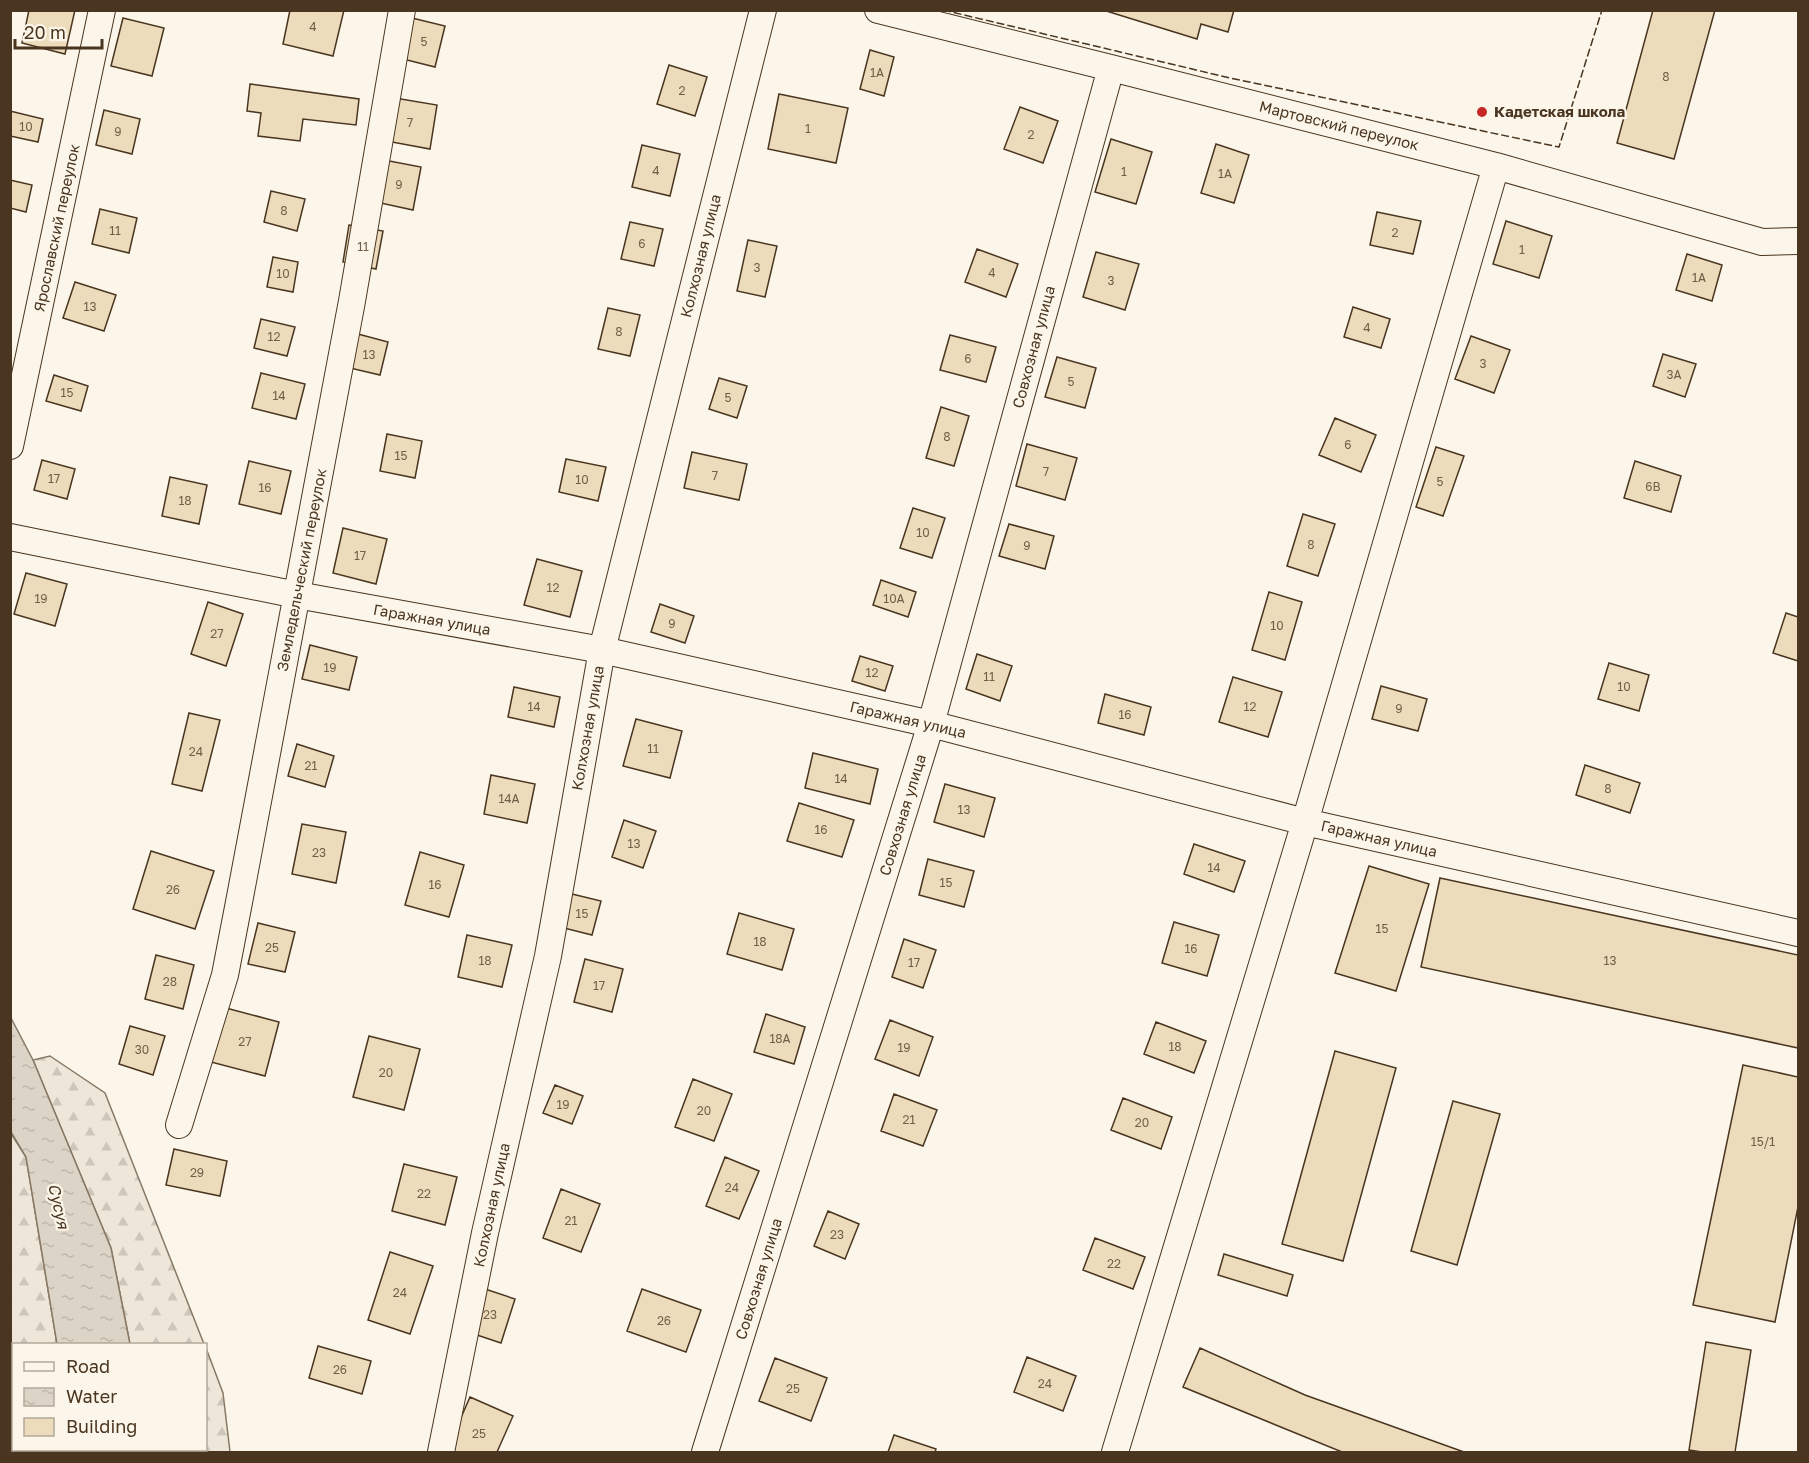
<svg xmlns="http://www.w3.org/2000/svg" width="1809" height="1463" viewBox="0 0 1809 1463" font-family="'Golos Text',sans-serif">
	<defs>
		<pattern id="forest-firs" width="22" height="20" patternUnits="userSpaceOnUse" patternTransform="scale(1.5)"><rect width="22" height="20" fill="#ede6d9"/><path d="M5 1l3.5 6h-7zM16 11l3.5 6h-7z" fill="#cdc6ba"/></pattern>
		<pattern id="water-ripples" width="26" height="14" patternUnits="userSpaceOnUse" patternTransform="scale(1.5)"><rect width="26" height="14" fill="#dcd4c6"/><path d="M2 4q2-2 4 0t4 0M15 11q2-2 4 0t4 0" fill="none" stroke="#beb7aa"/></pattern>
	</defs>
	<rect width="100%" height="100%" fill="#fbf6e9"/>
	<path fill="url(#forest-firs)" stroke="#887966" stroke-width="1.5" d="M50,1056L105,1093L204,1344H130L111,1248L33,1060Z
		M10,1132L26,1157L57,1344H14V1450H81L82,1452H11Z
		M206,1348L223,1393L230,1452H152L151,1450H206Z"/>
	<path fill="url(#water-ripples)" stroke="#887966" stroke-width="1.5" d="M11,1018L33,1060L111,1248L130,1344H57L26,1157L11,1132Z"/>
	<path fill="#ecdcbc" stroke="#4a3520" stroke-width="1.5" d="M29,10H75L65,54L22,43Z
		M290,10H344L333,56L283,44Z
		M1103,10H1234L1228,32L1201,24L1197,39Z
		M1653,10H1715L1674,159L1617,143Z
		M123,18L164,28L152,76L111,66Z
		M412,18L445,26L435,67L403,59Z
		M870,50L894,57L884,96L860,89Z
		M669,65L707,77L695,116L657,104Z
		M250,84L359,99L356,125L303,119L300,141L258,136L261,113L247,111Z
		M779,94L848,108L836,163L768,149Z
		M389,97L437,105L430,149L381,140Z
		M1020,107L1058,121L1043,163L1004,149Z
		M104,110L140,119L132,154L96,145Z
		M10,111L43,119L38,142L10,136Z
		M1111,139L1152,152L1136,204L1095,192Z
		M1216,144L1249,155L1234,203L1201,193Z
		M642,145L680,154L670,196L632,187Z
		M384,160L421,167L413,210L376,202Z
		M10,180L32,185L26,212L10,208Z
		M271,191L305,199L297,231L264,222Z
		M100,209L137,218L129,253L92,244Z
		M1377,212L1421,221L1413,254L1370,245Z
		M1506,221L1552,236L1539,278L1493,264Z
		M630,222L663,229L654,266L621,259Z
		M349,225L383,231L376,269L343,262Z
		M748,240L777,246L765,297L737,291Z
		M977,249L1018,264L1006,297L965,282Z
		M1096,252L1139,264L1125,310L1083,297Z
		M1687,254L1722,265L1712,301L1676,290Z
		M273,257L298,262L293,292L267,287Z
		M75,282L116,295L104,331L63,318Z
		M1353,307L1390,319L1381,348L1344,337Z
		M608,308L640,315L630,356L598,349Z
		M261,319L295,327L287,356L254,348Z
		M358,334L388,342L380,375L350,368Z
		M950,335L996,347L986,382L940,370Z
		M1471,336L1510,350L1494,393L1455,379Z
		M1663,354L1696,364L1685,397L1653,386Z
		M1057,357L1096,368L1085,408L1045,397Z
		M261,373L305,384L296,419L252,408Z
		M54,375L88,386L81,411L46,401Z
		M719,378L747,386L737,418L709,409Z
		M941,407L969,416L954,466L926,458Z
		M1335,418L1376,435L1361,472L1319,455Z
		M387,434L422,441L415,478L380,471Z
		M1027,444L1077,458L1065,500L1016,486Z
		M1436,447L1464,456L1443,516L1416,507Z
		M692,452L747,464L739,500L684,488Z
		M566,459L606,467L598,501L559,492Z
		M42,460L75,469L67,499L34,490Z
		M249,461L291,471L281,514L239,504Z
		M1635,461L1681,476L1671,512L1624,498Z
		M170,477L207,485L199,524L162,516Z
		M913,508L945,518L932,558L900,548Z
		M1303,514L1335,524L1318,576L1287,566Z
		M1009,524L1054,536L1045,569L999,556Z
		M343,528L387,539L376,584L333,573Z
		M537,559L582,571L570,617L524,605Z
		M26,573L67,584L55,626L14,614Z
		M881,580L916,592L908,617L873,605Z
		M1269,592L1302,602L1285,660L1252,650Z
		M208,602L243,614L226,666L191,654Z
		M660,604L694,616L685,643L651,632Z
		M1786,613L1798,617V661L1773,653Z
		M310,645L357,657L349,690L302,679Z
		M977,654L1012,666L1000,701L966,689Z
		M860,656L893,666L885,691L852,681Z
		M1609,663L1649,675L1639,711L1598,699Z
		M1233,677L1282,692L1268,737L1219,722Z
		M1381,686L1427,699L1418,731L1372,719Z
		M514,687L560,697L554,727L508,717Z
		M1105,694L1151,707L1144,735L1098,723Z
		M189,713L220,720L202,791L172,784Z
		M636,719L682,731L670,778L623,766Z
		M297,744L334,756L325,787L288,776Z
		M813,753L878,769L870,804L805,788Z
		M1585,765L1640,783L1630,813L1576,795Z
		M491,775L535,784L527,823L484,814Z
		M945,784L995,798L984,837L934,822Z
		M799,803L854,820L842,857L787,841Z
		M624,820L656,831L643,868L612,857Z
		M302,824L346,832L336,883L292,874Z
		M1194,844L1245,861L1234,892L1184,874Z
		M151,851L214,871L195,929L133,909Z
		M420,852L464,865L449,917L405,905Z
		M928,859L974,871L964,907L919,895Z
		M1369,866L1429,884L1396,991L1335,973Z
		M1440,878L1798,955V1048L1421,967Z
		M572,894L601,901L592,935L564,928Z
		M739,913L794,929L782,970L727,954Z
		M1174,922L1219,935L1207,976L1162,963Z
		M258,923L295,932L285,972L248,964Z
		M467,935L512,945L502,987L458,977Z
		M904,939L936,950L923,988L892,977Z
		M156,955L194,965L183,1009L145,999Z
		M585,959L623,969L612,1012L574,1002Z
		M226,1008L279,1022L265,1076L211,1062Z
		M766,1014L805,1027L794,1064L754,1052Z
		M890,1020L933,1037L919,1076L875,1059Z
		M1156,1022L1206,1041L1194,1073L1144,1054Z
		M130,1026L165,1036L153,1075L119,1064Z
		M369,1036L420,1049L404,1110L353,1097Z
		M1335,1051L1396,1068L1343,1261L1282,1244Z
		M1743,1065L1798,1077V1207L1775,1322L1693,1305Z
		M693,1079L732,1094L714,1141L675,1127Z
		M555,1085L583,1096L572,1124L543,1113Z
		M894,1094L937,1110L923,1146L881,1131Z
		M1123,1098L1172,1117L1161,1149L1111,1130Z
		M1453,1101L1500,1114L1457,1265L1411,1251Z
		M174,1149L227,1161L220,1196L166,1185Z
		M725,1157L759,1171L739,1219L706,1206Z
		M404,1164L457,1177L445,1225L392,1211Z
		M561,1189L600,1204L581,1252L543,1238Z
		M828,1211L859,1224L845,1259L814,1246Z
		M1095,1238L1145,1257L1133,1289L1083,1270Z
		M390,1252L433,1266L410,1334L368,1320Z
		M1224,1254L1293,1275L1287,1296L1218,1275Z
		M479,1287L515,1299L501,1343L465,1331Z
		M642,1289L701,1310L686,1352L627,1331Z
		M1706,1342L1751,1350L1735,1452H1702L1689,1450Z
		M318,1346L371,1361L362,1394L309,1378Z
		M1200,1348L1305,1395L1464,1452H1342L1183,1387Z
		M1027,1357L1076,1376L1063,1411L1014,1392Z
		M775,1358L827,1378L811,1421L759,1401Z
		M470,1397L513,1416L497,1452H446Z
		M894,1435L936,1449L935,1452H888Z"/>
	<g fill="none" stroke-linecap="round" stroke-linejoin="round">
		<defs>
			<path id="street" d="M878,10L1111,68L1496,166L1762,242L1798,241
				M10,446L102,10
				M10,537L297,595L602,650L931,724L1305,822L1798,933
				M179,1125L225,975L240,897L352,301L402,10
				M441,1452L485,1233L548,956L602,650L763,10
				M705,1452L931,724L1111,68
				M1115,1452L1305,822L1496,166"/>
		</defs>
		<use href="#street" stroke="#4a3520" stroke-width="28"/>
		<use href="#street" stroke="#fbf6e9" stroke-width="26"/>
		<path stroke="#4a3520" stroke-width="1.5" stroke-dasharray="8 3" stroke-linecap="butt" d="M943,10L1230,78L1559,147L1602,10"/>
	</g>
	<circle fill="#c62828" stroke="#fbf6e9" stroke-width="2" cx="1482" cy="112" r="6"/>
	<g text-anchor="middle" stroke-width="4.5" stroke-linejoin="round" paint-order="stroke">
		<g font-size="12" fill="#725f47">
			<text x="313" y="31">4</text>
			<text x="424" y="46">5</text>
			<text x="877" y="77">1А</text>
			<text x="1666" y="81">8</text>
			<text x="682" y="95">2</text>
			<text x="410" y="127">7</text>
			<text x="26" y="131">10</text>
			<text x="808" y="133">1</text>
			<text x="118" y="136">9</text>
			<text x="1031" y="139">2</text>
			<text x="656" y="175">4</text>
			<text x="1124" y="176">1</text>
			<text x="1225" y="178">1А</text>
			<text x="399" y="189">9</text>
			<text x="284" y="215">8</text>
			<text x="115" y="235">11</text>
			<text x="1395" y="237">2</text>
			<text x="642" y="248">6</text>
			<text x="363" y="251">11</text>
			<text x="1522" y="254">1</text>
			<text x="757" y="272">3</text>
			<text x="992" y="277">4</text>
			<text x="283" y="278">10</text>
			<text x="1699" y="282">1А</text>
			<text x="1111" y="285">3</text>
			<text x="90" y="311">13</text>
			<text x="1367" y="332">4</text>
			<text x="619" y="336">8</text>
			<text x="274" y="341">12</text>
			<text x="369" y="359">13</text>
			<text x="968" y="363">6</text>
			<text x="1483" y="368">3</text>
			<text x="1674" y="379">3А</text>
			<text x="1071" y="386">5</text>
			<text x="67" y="397">15</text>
			<text x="279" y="400">14</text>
			<text x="728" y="402">5</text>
			<text x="947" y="441">8</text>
			<text x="1348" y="449">6</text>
			<text x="401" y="460">15</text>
			<text x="1046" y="476">7</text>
			<text x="715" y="480">7</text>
			<text x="54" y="483">17</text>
			<text x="582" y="484">10</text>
			<text x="1440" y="486">5</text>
			<text x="1653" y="491">6В</text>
			<text x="265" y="492">16</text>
			<text x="185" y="505">18</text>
			<text x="923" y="537">10</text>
			<text x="1311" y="549">8</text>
			<text x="1027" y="550">9</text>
			<text x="360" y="560">17</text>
			<text x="553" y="592">12</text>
			<text x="41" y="603">19</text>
			<text x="894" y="603">10А</text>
			<text x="672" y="628">9</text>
			<text x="1277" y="630">10</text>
			<text x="217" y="638">27</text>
			<text x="330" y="672">19</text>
			<text x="872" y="677">12</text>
			<text x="989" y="681">11</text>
			<text x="1624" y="691">10</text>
			<text x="534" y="711">14</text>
			<text x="1250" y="711">12</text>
			<text x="1399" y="713">9</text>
			<text x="1125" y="719">16</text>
			<text x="653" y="753">11</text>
			<text x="196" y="756">24</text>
			<text x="311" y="770">21</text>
			<text x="841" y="783">14</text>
			<text x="1608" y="793">8</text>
			<text x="509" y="803">14А</text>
			<text x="964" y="814">13</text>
			<text x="821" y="834">16</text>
			<text x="634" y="848">13</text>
			<text x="319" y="857">23</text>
			<text x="1214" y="872">14</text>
			<text x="946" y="887">15</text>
			<text x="435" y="889">16</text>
			<text x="173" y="894">26</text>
			<text x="582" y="918">15</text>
			<text x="1382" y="933">15</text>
			<text x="760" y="946">18</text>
			<text x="272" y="952">25</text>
			<text x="1191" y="953">16</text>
			<text x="485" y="965">18</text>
			<text x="1610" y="965">13</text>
			<text x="914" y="967">17</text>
			<text x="170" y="986">28</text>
			<text x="599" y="990">17</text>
			<text x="780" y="1043">18А</text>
			<text x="245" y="1046">27</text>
			<text x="1175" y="1051">18</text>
			<text x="904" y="1052">19</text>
			<text x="142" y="1054">30</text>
			<text x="386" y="1077">20</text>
			<text x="563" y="1109">19</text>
			<text x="704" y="1115">20</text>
			<text x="909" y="1124">21</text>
			<text x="1142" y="1127">20</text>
			<text x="1763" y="1146">15/1</text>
			<text x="197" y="1177">29</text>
			<text x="732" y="1192">24</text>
			<text x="424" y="1198">22</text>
			<text x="571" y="1225">21</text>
			<text x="837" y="1239">23</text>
			<text x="1114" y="1268">22</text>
			<text x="400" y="1297">24</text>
			<text x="490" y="1319">23</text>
			<text x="664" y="1325">26</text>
			<text x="340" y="1374">26</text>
			<text x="1045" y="1388">24</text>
			<text x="793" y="1393">25</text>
			<text x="479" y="1438">25</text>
		</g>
		<g font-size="15" font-weight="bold" fill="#4a3520" stroke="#fbf6e9" text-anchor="start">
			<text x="1494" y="117">Кадетская школа</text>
		</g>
		<g font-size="15" fill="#4a3520" stroke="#fbf6e9">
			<text transform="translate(1339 126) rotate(14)" y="5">Мартовский переулок</text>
			<text transform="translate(57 228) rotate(-78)" y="5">Ярославский переулок</text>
			<text transform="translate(701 256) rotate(-76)" y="5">Колхозная улица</text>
			<text transform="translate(1034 347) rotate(-75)" y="5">Совхозная улица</text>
			<text transform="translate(302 570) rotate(-79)" y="5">Земледельческий переулок</text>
			<text transform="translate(432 620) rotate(10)" y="5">Гаражная улица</text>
			<text transform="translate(908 720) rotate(13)" y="5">Гаражная улица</text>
			<text transform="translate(588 728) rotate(-80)" y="5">Колхозная улица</text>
			<text transform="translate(903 815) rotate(-73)" y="5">Совхозная улица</text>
			<text transform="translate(1379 839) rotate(13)" y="5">Гаражная улица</text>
			<text transform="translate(492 1205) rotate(-78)" y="5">Колхозная улица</text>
			<text transform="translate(759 1279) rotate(-73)" y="5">Совхозная улица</text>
		</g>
		<g font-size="16" font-style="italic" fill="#4a3520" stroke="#fbf6e9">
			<text transform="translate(59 1206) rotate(77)" y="6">Сусуя</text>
		</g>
	</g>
	<rect width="1809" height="1463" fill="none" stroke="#4a3520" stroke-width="24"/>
	<rect x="12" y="1343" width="195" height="108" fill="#fbf6e9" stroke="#b4a999" stroke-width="1.5"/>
	<rect x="24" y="1362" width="30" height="9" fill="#fbf6e9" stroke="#b4a999" stroke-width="1.5"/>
	<text x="66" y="1373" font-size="18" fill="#4a3520">Road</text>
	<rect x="24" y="1388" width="30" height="18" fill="url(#water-ripples)" stroke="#b4a999" stroke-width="1.5"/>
	<text x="66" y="1403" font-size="18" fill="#4a3520">Water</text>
	<rect x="24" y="1418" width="30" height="18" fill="#ecdcbc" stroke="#b4a999" stroke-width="1.5"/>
	<text x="66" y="1433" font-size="18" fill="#4a3520">Building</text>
	<path d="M15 39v9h87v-9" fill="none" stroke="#4a3520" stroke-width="3"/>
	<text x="24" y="39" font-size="18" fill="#4a3520" stroke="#fbf6e9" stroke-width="4.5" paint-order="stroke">20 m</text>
</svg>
